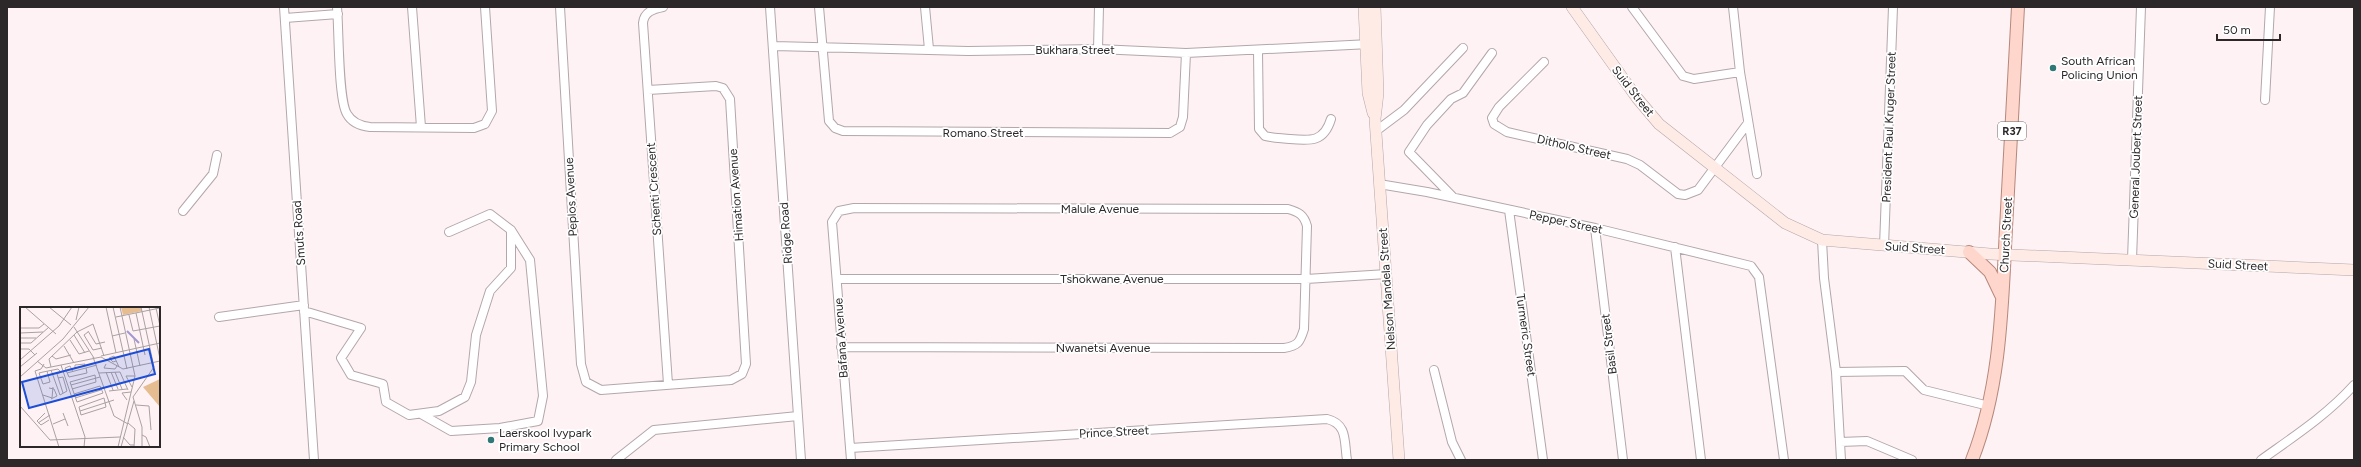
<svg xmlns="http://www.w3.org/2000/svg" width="2361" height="467" viewBox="0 0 2361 467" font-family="Figtree,sans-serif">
	<rect width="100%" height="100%" fill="#fef2f5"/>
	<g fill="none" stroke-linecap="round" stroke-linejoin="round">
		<defs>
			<path id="street" d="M284,7L314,460
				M337,7C339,28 338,100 347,114C352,123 361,126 370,127L474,128L485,124L492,111L485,7
				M412,7L421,127
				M560,7L581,364L586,382L601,390L731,380L742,374L746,364L730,99L723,88L716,86L648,90
				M663,7C653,9 644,12 643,23L668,384
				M770,7L801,460
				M819,7L829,121L835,128L843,131L1170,133L1180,127L1183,117L1186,53
				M925,7L929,49
				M1632,7L1683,76L1694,79L1740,72
				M1733,7L1740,72L1757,174
				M285,18L338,14
				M774,46L968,51L1098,49L1186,53L1370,44
				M1098,49L1099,7
				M1258,51L1259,129L1265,136C1272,138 1281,138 1290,139C1311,141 1324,142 1331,119
				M1544,62L1499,107L1492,118L1494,124L1507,132L1627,159L1640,165L1678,194L1685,195L1698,190L1748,123
				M2265,100L2270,7
				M1376,131L1404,110L1463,48
				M1379,184L1427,192L1595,228L1751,266L1759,277L1784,460
				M1453,197L1409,152L1427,125L1451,99L1463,93L1492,53
				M1509,210L1543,460
				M183,211L213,174L217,155
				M1595,228L1623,460
				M1822,240L1824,278L1836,372
				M1884,246L1893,7
				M1675,247L1701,460
				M2132,260L2141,7
				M837,279H1306L1387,274
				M304,311L361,328L341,358L351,375L383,384L386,402L409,415L439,411L465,397L471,382L476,335L490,291L511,268V230
				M219,317L304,305
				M841,347L1284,348C1298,346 1300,342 1304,329L1307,226C1304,215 1299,212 1288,209L854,208L839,211L832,222L851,460
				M1434,370L1452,442L1461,460
				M421,414L451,431L500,428L538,421L543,396L530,260L511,230L490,214L449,232
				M1840,442L1867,441L1912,460
				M850,448L1327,419C1348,424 1344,442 1347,460
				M616,460L654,430L798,416
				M1841,460L1836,372L1905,371L1924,390L1989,406
				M2261,460C2293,437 2327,415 2354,385"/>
			<path id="secondary" d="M1364,7L1368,93L1373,113
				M1375,7L1378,93L1375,119L1399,460
				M1572,7L1637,98L1659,124L1785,223L1822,240L1990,254L2354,270"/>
			<path id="primary" d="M1969,252L1990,272L2001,295
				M1972,460C2001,386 2002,306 2006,228C2010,154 2014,81 2018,7"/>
		</defs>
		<use href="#street" stroke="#b2a7aa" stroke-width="10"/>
		<use href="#secondary" stroke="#b2a7aa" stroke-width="12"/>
		<use href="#primary" stroke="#b5887c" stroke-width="14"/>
		<use href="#street" stroke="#fff" stroke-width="8"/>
		<use href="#secondary" stroke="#ffebe5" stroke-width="11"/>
		<use href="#primary" stroke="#ffd6cb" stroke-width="12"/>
	</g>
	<g fill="#2f7876" stroke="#fff" stroke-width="1.5">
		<circle cx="2053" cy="68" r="4"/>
		<circle cx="491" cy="440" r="4"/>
	</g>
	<g text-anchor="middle" stroke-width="3.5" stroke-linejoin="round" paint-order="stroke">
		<rect fill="#fff" stroke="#6b6869" stroke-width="1" x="1998" y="122" width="28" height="18" rx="3"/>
		<g font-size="11" font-weight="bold" fill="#2c2829">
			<text x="2012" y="135">R37</text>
		</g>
		<g font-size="12" fill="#2c2829" stroke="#fff">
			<text x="1075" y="54">Bukhara Street</text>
			<text transform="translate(1633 91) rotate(52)" y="4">Suid Street</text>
			<text transform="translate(1889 127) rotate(-88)" y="4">President Paul Kruger Street</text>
			<text x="983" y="137">Romano Street</text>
			<text transform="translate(1574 147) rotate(13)" y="4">Ditholo Street</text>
			<text transform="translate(2136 157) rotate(-88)" y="4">General Joubert Street</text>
			<text transform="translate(654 189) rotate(-94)" y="4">Schenti Crescent</text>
			<text transform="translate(736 195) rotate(-94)" y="4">Himation Avenue</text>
			<text transform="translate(571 197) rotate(-93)" y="4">Peplos Avenue</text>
			<text x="1100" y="213">Malule Avenue</text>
			<text transform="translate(1566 222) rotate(12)" y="4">Pepper Street</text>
			<text transform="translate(299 233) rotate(-94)" y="4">Smuts Road</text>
			<text transform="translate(786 233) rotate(-94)" y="4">Ridge Road</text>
			<text transform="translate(2006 235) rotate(-87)" y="4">Church Street</text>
			<text transform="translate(1915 248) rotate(4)" y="4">Suid Street</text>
			<text transform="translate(2238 265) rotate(3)" y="4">Suid Street</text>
			<text x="1112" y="283">Tshokwane Avenue</text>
			<text transform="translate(1387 289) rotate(-94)" y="4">Nelson Mandela Street</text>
			<text transform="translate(1526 335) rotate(82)" y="4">Turmeric Street</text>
			<text transform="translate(841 338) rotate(-94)" y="4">Bafana Avenue</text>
			<text transform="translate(1609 344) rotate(-97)" y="4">Basil Street</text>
			<text x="1103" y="352">Nwanetsi Avenue</text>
			<text transform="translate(1114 432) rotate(-3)" y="4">Prince Street</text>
		</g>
		<g font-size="12" fill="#2c2829" stroke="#fff" text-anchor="start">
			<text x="2061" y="65">South African<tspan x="2061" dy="14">Policing Union</tspan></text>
			<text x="499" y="437">Laerskool Ivypark<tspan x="499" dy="14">Primary School</tspan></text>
		</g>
	</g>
	<g transform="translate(20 307)">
		<rect width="140" height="140" fill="#fef2f5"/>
		<path d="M101,0H121L122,4L103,8ZM140,72V100L123,80Z" fill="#e6bd91"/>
		<path fill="none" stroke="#a397d0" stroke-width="2" d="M107,24L119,36"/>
		<path fill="none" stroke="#aaa1a3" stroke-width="1" d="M5,0L36,27M29,0L51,18M86,0L96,46M93,0L107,62M121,0L134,60L113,90L122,120V140M129,0L140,52M136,1L140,19M116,6L125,48M109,8L113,24L140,19M96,10L140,1M56,13L59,0M54,20L74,51M0,21H19L24,17M68,24L76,37L85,35M57,25L73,17L84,49M68,25L64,28L73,43L82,41M0,26L23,25M54,28L65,46M92,29L105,26M0,31H16M114,32L120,59M50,33L59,47L69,44M0,36H11L29,20M44,39L54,56M0,42H9L15,48M32,49L36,52L51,48M81,49L140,36M73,50L94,109L108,117M0,53L39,19L52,0M17,54L26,61L81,50L103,62L140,54M96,54L93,55L89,51L94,49L99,60M24,57L21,62L15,64L39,140M65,57L64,59L55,61V58ZM86,57L84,61L95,62L97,59M41,58L65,130L64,140M0,60L17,46M31,60L29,52L57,25M31,63L40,88L47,84L43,70L38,71M27,64L30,75L23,77L19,66L23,65L38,62L41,65M41,65L37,67L43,86M53,65L50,59L45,61L49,70L67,66L66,61M86,65L93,83M91,65L98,82M95,65L102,82M47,66L77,58M79,66L100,65L108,83M0,70L43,32L69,0M51,78L80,70M112,80L106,69H115M29,81L34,82L37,89L31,92M52,82L76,75L75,68L50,75L57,95L83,86L80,79L54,87M89,84L107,82M23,88L32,91L33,80M55,91L81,83M84,91L86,100L61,108L59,100ZM107,93L102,86L111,85M116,98L129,99L131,123M0,99L30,133M60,104L94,93M25,106L17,114L21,118L29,113M43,106L48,119M18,116L30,108M108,116L115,122L114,140M33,117L45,112M122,128L126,130L130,140M103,130L110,138H114M30,133L100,130M98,140L115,69L100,0M101,140L114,94"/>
		<path fill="#1d4ed8" fill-opacity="0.15" stroke="#1d4ed8" stroke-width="2" d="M129,42L135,67L9,101L2,75Z"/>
		<rect width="140" height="140" fill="none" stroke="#2c2829" stroke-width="2"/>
	</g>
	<rect width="2361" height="467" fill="none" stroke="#2c2829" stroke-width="16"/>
	<path d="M2217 34v6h63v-6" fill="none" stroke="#2c2829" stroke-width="2"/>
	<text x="2223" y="34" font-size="12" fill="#2c2829" stroke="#ffffff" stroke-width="3" paint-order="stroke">50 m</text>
</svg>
